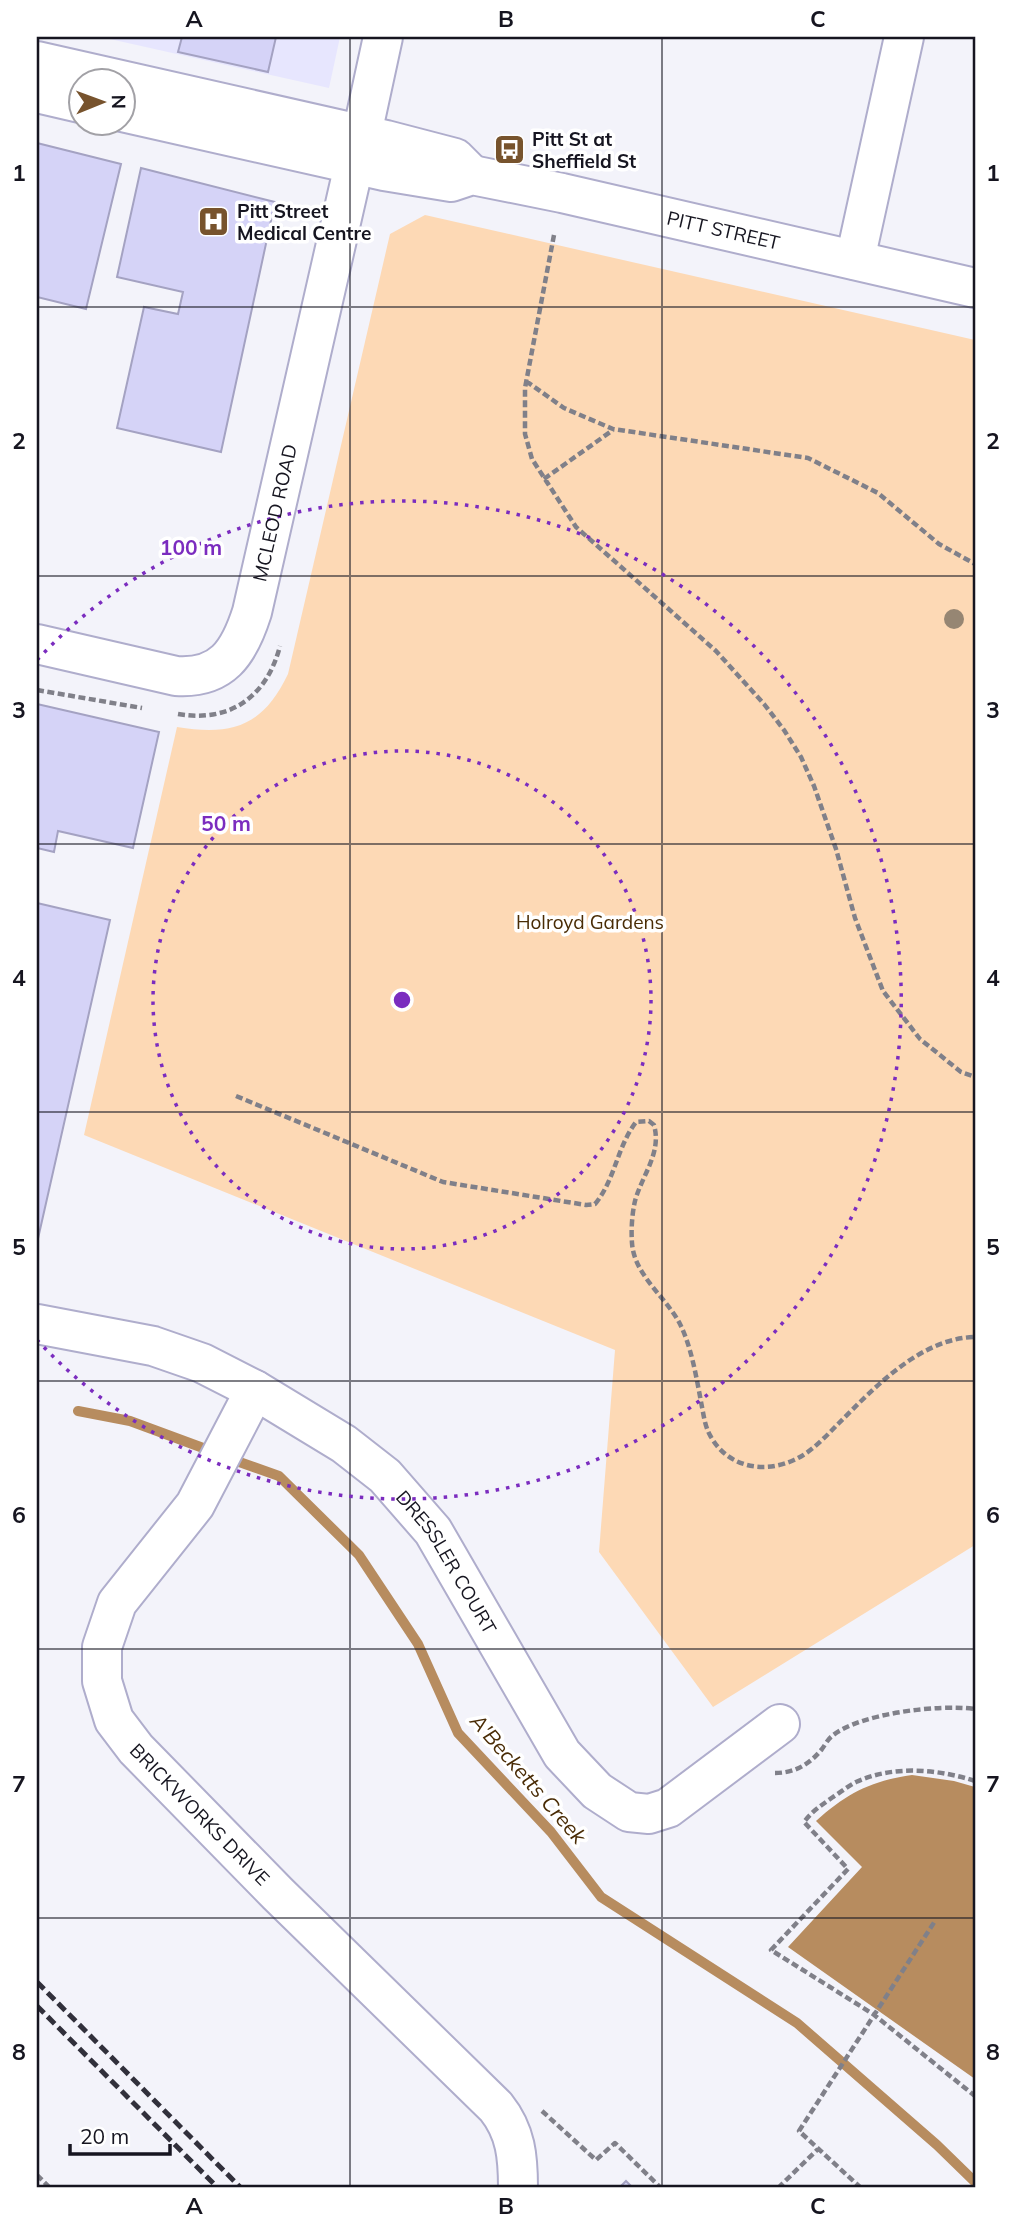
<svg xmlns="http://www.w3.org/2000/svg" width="1012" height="2225" viewBox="0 0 1012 2225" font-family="Mulish,sans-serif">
	<rect width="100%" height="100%" fill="#f3f3fa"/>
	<path fill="#e7e6fe" d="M101,37H340L329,88Z"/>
	<path fill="#fdd9b5" d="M425,215L975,340V1545L713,1707L599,1552L615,1350L84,1135L177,727C233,736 263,726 288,674L390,234Z"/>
	<path fill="#b78c5f" d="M912,1775L954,1781L975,1787V2079L788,1947L862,1867L816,1821C847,1793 871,1781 912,1775Z"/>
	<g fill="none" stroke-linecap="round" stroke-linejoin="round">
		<path stroke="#b78c5f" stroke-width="10" d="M78,1411L130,1421L214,1452
			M228,1458L279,1476L359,1555L418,1644L458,1733L551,1832L601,1897L797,2023L937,2145L975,2182"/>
	</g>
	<path fill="#d5d3f7" stroke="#a4a2c2" stroke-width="2" d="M182,37H276L268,72L178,52Z
		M37,143L121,164L86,309L37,297Z
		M141,168L275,202L221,452L117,428L144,307L178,314L183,292L117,277Z
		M37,704L159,732L133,848L58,831L54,852L37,848Z
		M37,903L110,920L37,1243Z
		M626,2181L633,2188H619Z"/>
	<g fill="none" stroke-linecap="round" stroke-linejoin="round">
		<defs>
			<g id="minor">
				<path d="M362,134L383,37"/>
				<path d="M855,260L904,37"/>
				<path id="s1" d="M37,644L176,676C222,679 239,653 252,612L354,165"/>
				<path id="s2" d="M37,1324L153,1346L202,1363L255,1390L344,1444L385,1476L433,1531L562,1754L597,1791L629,1812L649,1814L668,1808L780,1724"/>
				<path id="s3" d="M255,1390L195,1505L117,1603L102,1647V1681L114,1720L136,1749L278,1894L496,2107C516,2132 518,2157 518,2188"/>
			</g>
			<g id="major">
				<path d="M37,61L386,140L455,158L469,172"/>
				<path d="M37,93L80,103"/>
				<path id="s4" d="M122,112L384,171L451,182L472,175L562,193L975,288"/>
			</g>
		</defs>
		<use href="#minor" stroke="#afadcc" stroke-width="42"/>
		<use href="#major" stroke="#afadcc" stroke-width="42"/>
		<path stroke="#808089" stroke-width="4.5" stroke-dasharray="7 3.5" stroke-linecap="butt" d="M554,235L525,388V434L532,459L576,527L716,651L764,704L784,730L801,757L814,786L836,849L855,918L883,991L920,1039L961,1072L975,1077
			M526,381L564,408L613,429L808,458L878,493L939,544L975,564
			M544,479L613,430
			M37,690L142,708
			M178,714C231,723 267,696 280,646
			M236,1096L443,1182L586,1205L595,1204C615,1180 617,1147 636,1122L649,1121L654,1125C662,1153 642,1175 635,1201C632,1214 631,1230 632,1243C634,1275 666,1297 680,1324C692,1348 697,1381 702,1407C704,1417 705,1427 711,1437C728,1467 763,1474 794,1460C812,1452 826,1436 839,1423C875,1387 921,1338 975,1337
			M775,1773C795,1773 810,1764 822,1749C825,1745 828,1739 832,1736C860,1713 940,1704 975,1709
			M975,1781C938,1769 893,1765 856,1782C848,1786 841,1792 833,1797C822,1805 812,1811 804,1822L848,1869L771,1950L873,2014L975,2096
			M542,2111L596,2160L615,2143L661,2188
			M37,2175L50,2188
			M778,2188L818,2149
			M861,2188L799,2131L935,1921"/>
		<use href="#minor" stroke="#fff" stroke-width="38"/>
		<use href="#major" stroke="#fff" stroke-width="38"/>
		<path stroke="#31303b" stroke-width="5" stroke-dasharray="10 5" stroke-linecap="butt" d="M37,1982L241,2188
			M37,2006L218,2188"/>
	</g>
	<circle fill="#968673" cx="954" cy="619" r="10"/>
	<path fill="none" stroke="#161520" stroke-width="2" stroke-opacity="0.55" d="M350,37V2188M662,37V2188M37,307H975M37,576H975M37,844H975M37,1112H975M37,1381H975M37,1649H975M37,1918H975"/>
	<g fill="none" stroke="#7b2cbf" stroke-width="3.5" stroke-dasharray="3.5 7">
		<circle cx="402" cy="1000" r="249"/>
		<path d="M37 660A499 499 0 1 1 37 1340"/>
	</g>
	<defs>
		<symbol id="bus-square" viewBox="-11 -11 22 22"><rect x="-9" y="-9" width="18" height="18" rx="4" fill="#77532d" stroke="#fff"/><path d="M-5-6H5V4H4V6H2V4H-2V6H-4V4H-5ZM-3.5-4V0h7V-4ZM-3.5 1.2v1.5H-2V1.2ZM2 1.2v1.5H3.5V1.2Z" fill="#fff"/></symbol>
		<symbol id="hospital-square" viewBox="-11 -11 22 22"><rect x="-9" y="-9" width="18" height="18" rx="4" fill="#77532d" stroke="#fff"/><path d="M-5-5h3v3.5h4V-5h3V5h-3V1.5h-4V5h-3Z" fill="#fff"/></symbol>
	</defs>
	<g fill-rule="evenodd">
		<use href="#bus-square" x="492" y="132" width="35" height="35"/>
		<use href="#hospital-square" x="196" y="204" width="35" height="35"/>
	</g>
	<g text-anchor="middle" stroke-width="7" stroke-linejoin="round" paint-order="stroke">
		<g font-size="19" font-weight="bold" fill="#161520" stroke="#fff" text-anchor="start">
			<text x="532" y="146">Pitt St at<tspan x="532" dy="22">Sheffield St</tspan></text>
			<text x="237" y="218">Pitt Street<tspan x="237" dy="22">Medical Centre</tspan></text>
		</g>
		<g font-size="19" fill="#161520" stroke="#fff">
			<text dy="7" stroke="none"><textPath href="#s4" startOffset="616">PITT STREET</textPath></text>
			<text dy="7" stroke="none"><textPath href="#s1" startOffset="354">MCLEOD ROAD</textPath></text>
			<text dy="7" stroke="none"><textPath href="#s2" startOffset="492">DRESSLER COURT</textPath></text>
			<text dy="7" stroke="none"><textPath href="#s3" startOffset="504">BRICKWORKS DRIVE</textPath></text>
		</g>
		<g font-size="19" fill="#492c05" stroke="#fff">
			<text x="590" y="929">Holroyd Gardens</text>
		</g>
		<g font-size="21" font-style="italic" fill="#492b05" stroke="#fff">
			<text transform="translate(528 1779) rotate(49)" y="7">A'Becketts Creek</text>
		</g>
	</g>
	<circle cx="402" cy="1000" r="10" fill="#7b2cbf" stroke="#fff" stroke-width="3.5"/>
	<g font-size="21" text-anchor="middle" font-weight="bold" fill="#7b2cbf" stroke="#fff" stroke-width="7" stroke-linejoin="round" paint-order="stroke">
		<text x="191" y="555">100 m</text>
		<text x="226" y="831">50 m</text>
	</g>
	<rect width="1012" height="2225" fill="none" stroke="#ffffff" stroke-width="77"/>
	<g transform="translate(102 102) rotate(89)"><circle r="33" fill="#ffffff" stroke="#a2a1a6" stroke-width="2"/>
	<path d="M0-5L12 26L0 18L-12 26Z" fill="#77532d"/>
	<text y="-10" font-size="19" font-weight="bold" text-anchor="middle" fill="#161520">N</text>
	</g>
	<path d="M70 2144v10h100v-10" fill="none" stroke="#161520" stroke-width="3.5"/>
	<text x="80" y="2144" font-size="21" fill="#161520" stroke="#ffffff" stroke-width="5" paint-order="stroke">20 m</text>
	<rect x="38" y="38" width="936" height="2148" fill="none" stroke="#161520" stroke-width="2.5"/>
	<g font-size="23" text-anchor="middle" font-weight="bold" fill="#161520">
		<text x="194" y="27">A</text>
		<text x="506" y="27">B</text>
		<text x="818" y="27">C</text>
		<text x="19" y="181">1</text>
		<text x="993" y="181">1</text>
		<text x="19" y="449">2</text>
		<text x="993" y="449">2</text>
		<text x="19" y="718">3</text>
		<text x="993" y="718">3</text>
		<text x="19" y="986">4</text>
		<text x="993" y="986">4</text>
		<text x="19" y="1255">5</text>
		<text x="993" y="1255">5</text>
		<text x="19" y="1523">6</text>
		<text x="993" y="1523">6</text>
		<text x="19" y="1792">7</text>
		<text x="993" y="1792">7</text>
		<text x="19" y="2060">8</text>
		<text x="993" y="2060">8</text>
		<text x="194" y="2214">A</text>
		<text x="506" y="2214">B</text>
		<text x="818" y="2214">C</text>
	</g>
</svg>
